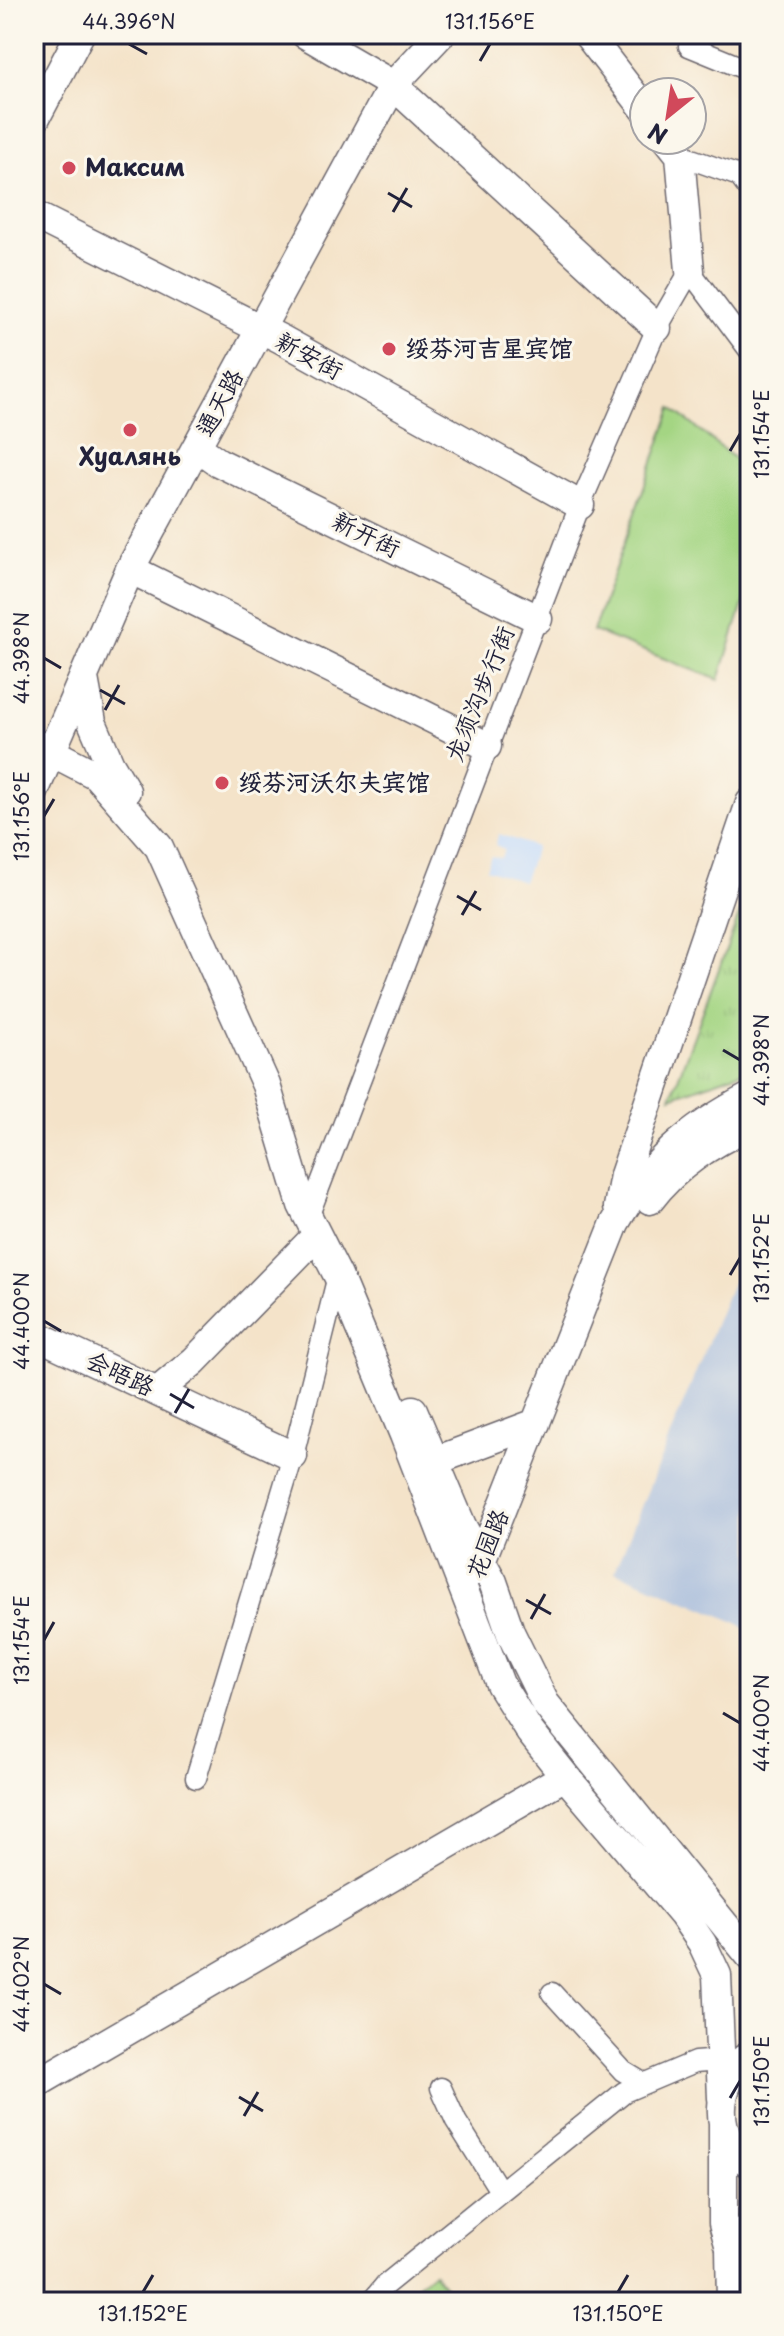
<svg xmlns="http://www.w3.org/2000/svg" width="784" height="2336" viewBox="0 0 784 2336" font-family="'Playpen Sans','LXGW WenKai TC',sans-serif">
	<defs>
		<pattern id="park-tufts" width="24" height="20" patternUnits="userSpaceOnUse" patternTransform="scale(2)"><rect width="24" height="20" fill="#a4d583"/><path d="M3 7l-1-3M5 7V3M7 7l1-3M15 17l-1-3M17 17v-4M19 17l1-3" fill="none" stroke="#8db772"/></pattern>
	</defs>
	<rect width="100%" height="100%" fill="#fbf7ec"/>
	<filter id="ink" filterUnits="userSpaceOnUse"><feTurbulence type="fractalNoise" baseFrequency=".0125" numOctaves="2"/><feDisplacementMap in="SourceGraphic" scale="16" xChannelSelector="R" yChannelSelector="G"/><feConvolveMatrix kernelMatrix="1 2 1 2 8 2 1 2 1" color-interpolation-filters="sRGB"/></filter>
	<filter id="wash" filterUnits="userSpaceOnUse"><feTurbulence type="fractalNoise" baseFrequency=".006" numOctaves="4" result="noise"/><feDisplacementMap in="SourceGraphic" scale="32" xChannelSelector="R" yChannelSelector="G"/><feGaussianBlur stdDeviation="1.8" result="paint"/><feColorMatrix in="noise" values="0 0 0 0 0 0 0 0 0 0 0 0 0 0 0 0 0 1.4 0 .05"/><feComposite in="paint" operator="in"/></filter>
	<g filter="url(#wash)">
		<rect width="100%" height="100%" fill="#f4e3c9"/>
		<path fill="#c8ddf9" d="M499,834L536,847L523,882L486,869L491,856L501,858L504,849L495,845Z"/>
		<path fill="#b6c6de" d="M750,1262V1633L738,1623L615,1571L737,1271Z"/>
		<path fill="#a4d583" stroke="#637c5f" stroke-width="2" d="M672,408L750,471V582L719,680L593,631Z
			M750,2068V2131C739,2109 736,2090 750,2068Z"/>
		<path fill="url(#park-tufts)" stroke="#637c5f" stroke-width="2" d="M750,886V1069L671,1097Z
			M433,2272L459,2302H398Z"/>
	</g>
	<g filter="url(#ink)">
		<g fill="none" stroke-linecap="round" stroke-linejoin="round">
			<defs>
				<path id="street" d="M689,46L750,71
					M680,155L739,176L750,191
					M308,1217L580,505L657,328L690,271L750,351
					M196,1778L293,1456L338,1276
					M552,1993L623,2071L643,2083
					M441,2088L456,2121L500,2191
					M371,2302L385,2285L624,2092L695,2062L721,2060"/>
				<path id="secondary" d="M305,34L393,85L657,328
					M587,34L644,108
					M34,121L80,34
					M668,140L680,155L690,271
					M34,215L281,339L580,505
					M197,447L218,462L538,619
					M130,569L487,746
					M84,678L92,722L110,764L126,791
					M34,743L96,775L159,847L266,1085L302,1205L338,1276L404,1435L500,1684L530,1732L565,1776L683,1915L702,1943L717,1975L722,2098
					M34,792L130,569L393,85L441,34
					M650,1200C676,1165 711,1144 750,1125
					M618,1207L624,1175L750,803
					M34,1334L293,1456
					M158,1391L194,1361L317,1235
					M413,1410L462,1526L493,1582L511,1634L545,1703L750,1956
					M435,1461L536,1423
					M477,1571L615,1223C650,1163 688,1129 750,1097
					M750,2054C714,2083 711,2136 750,2164
					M34,2085L565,1776
					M723,2124V2223L730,2248L731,2302
					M730,2248L750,2226"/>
			</defs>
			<use href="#street" stroke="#6c666d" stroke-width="23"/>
			<use href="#secondary" stroke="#6c666d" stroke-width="31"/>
			<use href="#street" stroke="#fff" stroke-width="20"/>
			<use href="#secondary" stroke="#fff" stroke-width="28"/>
		</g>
	</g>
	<path fill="none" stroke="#22223b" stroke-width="3" d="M129,44L147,54M480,61L490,44M388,193L412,207M393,212L407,188M730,451L740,434M44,658L61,668M100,690L125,704M105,710L119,685M44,816L54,799M457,896L481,910M462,915L476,891M723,1050L740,1060M730,1275L740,1258M44,1321L61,1331M170,1394L194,1408M175,1413L189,1389M526,1600L551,1614M531,1619L545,1594M44,1640L54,1622M723,1713L740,1723M44,1984L61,1994M239,2097L263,2111M730,2098L740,2081M244,2116L258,2092M143,2292L153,2275M618,2292L628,2275"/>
	<g fill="#d1495b" stroke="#fbf7ec" stroke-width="3">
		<circle cx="69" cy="168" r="8"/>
		<circle cx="389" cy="349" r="8"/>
		<circle cx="130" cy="430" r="8"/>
		<circle cx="222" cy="783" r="8"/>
	</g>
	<g text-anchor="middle" stroke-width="6" stroke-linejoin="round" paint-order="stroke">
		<g font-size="24" font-weight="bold" fill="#22223b" stroke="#fbf7ec" text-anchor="start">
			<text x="85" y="176">Максим</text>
			<text x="405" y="357">绥芬河吉星宾馆</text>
			<text x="130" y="465" text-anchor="middle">Хуалянь</text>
			<text x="238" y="791">绥芬河沃尔夫宾馆</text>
		</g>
		<g font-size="24" fill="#22223b" stroke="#fbf7ec">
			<text transform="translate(309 356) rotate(28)" y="8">新安街</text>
			<text transform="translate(220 403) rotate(-62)" y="8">通天路</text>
			<text transform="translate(366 535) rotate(26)" y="8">新开街</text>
			<text transform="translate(480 694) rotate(-68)" y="8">龙须沟步行街</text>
			<text transform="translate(120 1374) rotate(25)" y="8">会晤路</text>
			<text transform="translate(488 1544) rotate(-68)" y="8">花园路</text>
		</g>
	</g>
	<rect width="784" height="2336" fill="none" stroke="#fbf7ec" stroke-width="88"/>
	<g transform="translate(668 116) rotate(210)"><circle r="38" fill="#fbf7ec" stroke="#a4a2a5" stroke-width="2"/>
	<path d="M0-6L14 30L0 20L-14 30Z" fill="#d1495b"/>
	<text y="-12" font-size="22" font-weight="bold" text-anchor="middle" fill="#22223b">N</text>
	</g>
	<rect x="44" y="44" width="696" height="2248" fill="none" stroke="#22223b" stroke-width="3"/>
	<g font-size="20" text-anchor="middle" fill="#22223b">
		<text x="129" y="29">44.396°N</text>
		<text x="490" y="29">131.156°E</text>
		<text transform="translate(762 434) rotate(-90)" y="7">131.154°E</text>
		<text transform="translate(22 658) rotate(-90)" y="7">44.398°N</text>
		<text transform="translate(22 816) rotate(-90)" y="7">131.156°E</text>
		<text transform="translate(762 1060) rotate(-90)" y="7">44.398°N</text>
		<text transform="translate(762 1258) rotate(-90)" y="7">131.152°E</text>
		<text transform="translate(22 1321) rotate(-90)" y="7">44.400°N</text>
		<text transform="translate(22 1640) rotate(-90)" y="7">131.154°E</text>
		<text transform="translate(762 1723) rotate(-90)" y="7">44.400°N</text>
		<text transform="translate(22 1984) rotate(-90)" y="7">44.402°N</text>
		<text transform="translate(762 2081) rotate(-90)" y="7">131.150°E</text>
		<text x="143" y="2321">131.152°E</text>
		<text x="618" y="2321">131.150°E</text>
	</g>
</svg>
